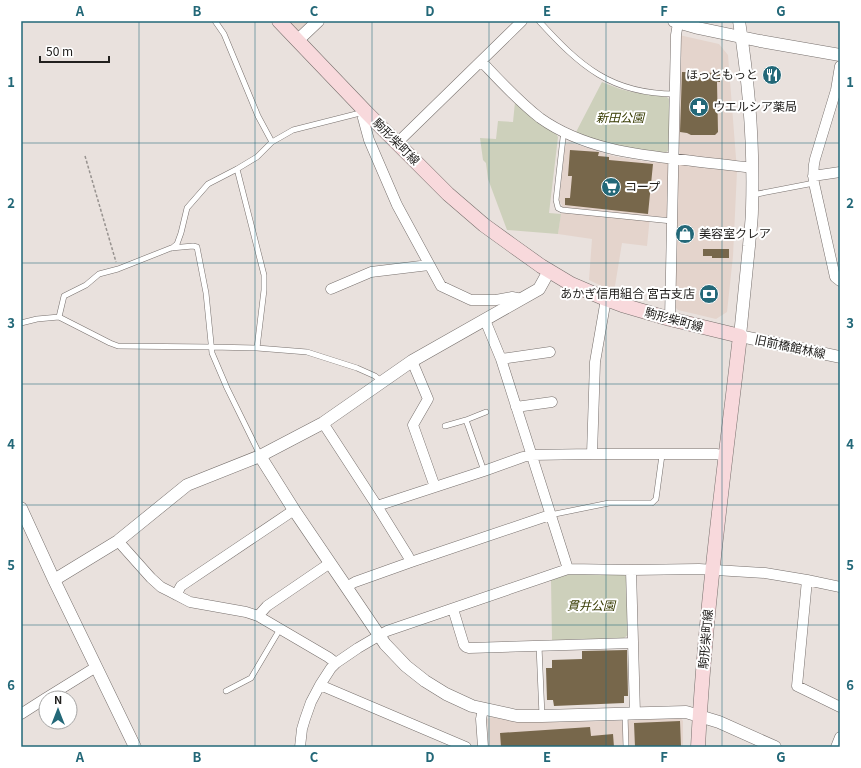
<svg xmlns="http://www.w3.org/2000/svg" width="861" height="768" viewBox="0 0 861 768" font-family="Georgia,'Noto Sans JP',serif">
	<rect width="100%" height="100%" fill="#e9e1dd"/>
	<path fill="#e4d4cc" d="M289,21H308L298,31Z
		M679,35L719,44L728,55L737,171L733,256L727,312L716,319L678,310L675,307L676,218L650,216L647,246L622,243L614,292L589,280L592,239L558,234L562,205L559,201L565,144L569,142L613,156L648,162L680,163V156L679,150Z
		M492,717L519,722L619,721L681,718L683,721V747H489L487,719Z"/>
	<path fill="#cdd0bb" d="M602,82L620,89L632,92L667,97L669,99V150L665,153L616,147L575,134Z
		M515,102L533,118L556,134L558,137L549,213L561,214L558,234L507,230L488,179L486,163L483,160L480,138L496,139L498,121L513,122Z
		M623,573L626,577L628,635L624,638L552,640L551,580L569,574Z"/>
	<path fill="#77674b" d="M682,72L720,73V82H717L718,132L715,135H691L687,133L680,132Z
		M570,150L599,152L598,156L609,157V160L653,164L648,214L565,205V198H570L572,176H568Z
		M678,230H692V239H678Z
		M703,249H729V258H712V256H703Z
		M627,650L628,696H624V703L554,706L553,700H547L546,668H552V660L582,659V651Z
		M680,721L681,747H635L634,723Z
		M590,727L591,736L613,734L614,747H501L500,733Z"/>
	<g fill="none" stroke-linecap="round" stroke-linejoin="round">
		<defs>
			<path id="service" d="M215,21L224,34L258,116L272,142
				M539,21C580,66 611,94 675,94
				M565,132L563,138L556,200L558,208L562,210L672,221
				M237,169L264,275V290L257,348
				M752,195L814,183
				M172,248L177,244L181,233L187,208L208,184L237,169L257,157L272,142L293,130L364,112
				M59,317L64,296L86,285L99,274L118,269L166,250L171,248L193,246L197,247L206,293L212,353L227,388L260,455
				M21,323L37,319L59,317L110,343L118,346L211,347L257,348L307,352L357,368L375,376L381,381
				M466,420L484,471
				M445,426L466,420L486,412
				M550,515L609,503H652L656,499L662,455
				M539,646L542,716
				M226,691L251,678L280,629
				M625,714L626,747"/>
			<path id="minor" d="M481,61C500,81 518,101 540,118C582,148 636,155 685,160C708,163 730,165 752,168
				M840,66L836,90L815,159C813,167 813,175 814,183L835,277L840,281
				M366,112L363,118L369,140L397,205L441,286L471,300H496L512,297L522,299
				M397,143L522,21
				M813,176L840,172
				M331,289L371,272L429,265
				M670,319L676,35L678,23
				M485,320L501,359L568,569
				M501,359L550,352
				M412,361L428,399L413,425L435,487
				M516,407L552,402
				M323,423L377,506L408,556L411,562
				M592,454L595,362L606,299
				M377,506L484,471L523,457L531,455L592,454H716L726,456
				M118,541L151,578L161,587L169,591L190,602L246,612L258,616L328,657L336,663
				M631,570L635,714
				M807,580L797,686L840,707
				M346,587L355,582L411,562L550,515
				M176,595L181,586L294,510
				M453,609L464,645L466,647L469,648L633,643
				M258,616L267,606L330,563
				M320,685L466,747
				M46,698L96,667
				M21,714L46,698
				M300,747L302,729L305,719L311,702L320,685L331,668L336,663L358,648L387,631L568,569L631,570L699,569L765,573L807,580L840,587
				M483,747L481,719L483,709
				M836,747L840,737"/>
			<path id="tertiary" d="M674,21L698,28L760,41L840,55
				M739,21C749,83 754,146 752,209C752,221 750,233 749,246C746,276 743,306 740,336L840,357
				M298,40L318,21
				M260,456L294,510L385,644L406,666L425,681L446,694L472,706L517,716H542L686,712L719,722L775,747
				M21,508L54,580L135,747
				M54,580L118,541L187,485L260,456L323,423L412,361L539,289L549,271"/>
			<path id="secondary" d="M279,21L366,112L448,194L484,225L513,246L541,266L571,284L606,299L622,305L670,319L740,336C724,473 705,610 698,747"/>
		</defs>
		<use href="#service" stroke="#77706d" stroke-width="6"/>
		<use href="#minor" stroke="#77706d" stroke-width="11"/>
		<use href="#tertiary" stroke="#77706d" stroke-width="13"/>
		<use href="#secondary" stroke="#77706d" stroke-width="15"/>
		<path stroke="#97928f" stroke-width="1.5" stroke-dasharray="3 2" stroke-linecap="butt" d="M85,156L116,262"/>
		<use href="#service" stroke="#fff" stroke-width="5"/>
		<use href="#minor" stroke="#fff" stroke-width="10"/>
		<use href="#tertiary" stroke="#fff" stroke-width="12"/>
		<use href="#secondary" stroke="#f8d9dc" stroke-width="14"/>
	</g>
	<path fill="none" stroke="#236878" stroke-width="1" stroke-opacity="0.55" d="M139,21V747M255,21V747M372,21V747M489,21V747M606,21V747M722,21V747M21,143H840M21,263H840M21,384H840M21,505H840M21,625H840"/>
	<defs>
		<symbol id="restaurant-disc" viewBox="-11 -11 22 22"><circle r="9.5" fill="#236878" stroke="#fff"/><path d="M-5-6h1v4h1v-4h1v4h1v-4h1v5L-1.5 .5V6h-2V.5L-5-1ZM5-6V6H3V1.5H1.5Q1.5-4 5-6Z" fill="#fff"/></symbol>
		<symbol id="pharmacy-disc" viewBox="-11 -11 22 22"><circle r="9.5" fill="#236878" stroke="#fff"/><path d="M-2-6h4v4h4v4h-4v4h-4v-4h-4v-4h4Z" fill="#fff"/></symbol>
		<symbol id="supermarket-disc" viewBox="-11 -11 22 22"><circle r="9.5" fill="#236878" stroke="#fff"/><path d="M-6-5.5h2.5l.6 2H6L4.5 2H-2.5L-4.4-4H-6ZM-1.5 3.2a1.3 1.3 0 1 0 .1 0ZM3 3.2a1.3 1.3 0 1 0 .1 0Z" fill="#fff"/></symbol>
		<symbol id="shop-disc" viewBox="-11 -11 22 22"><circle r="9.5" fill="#236878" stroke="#fff"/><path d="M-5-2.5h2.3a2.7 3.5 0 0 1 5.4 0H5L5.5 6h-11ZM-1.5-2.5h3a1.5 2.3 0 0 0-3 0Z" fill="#fff"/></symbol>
		<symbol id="bank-disc" viewBox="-11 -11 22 22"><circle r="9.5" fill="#236878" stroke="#fff"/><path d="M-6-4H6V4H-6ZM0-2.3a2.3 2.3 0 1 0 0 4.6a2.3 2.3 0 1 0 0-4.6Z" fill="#fff"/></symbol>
	</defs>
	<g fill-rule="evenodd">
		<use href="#restaurant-disc" x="761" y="64" width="22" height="22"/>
		<use href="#pharmacy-disc" x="688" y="96" width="22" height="22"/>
		<use href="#supermarket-disc" x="600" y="176" width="22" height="22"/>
		<use href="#shop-disc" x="674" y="223" width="22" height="22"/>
		<use href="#bank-disc" x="698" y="283" width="22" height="22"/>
	</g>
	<g text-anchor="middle" stroke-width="4" stroke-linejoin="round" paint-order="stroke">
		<g font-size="12" fill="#22201e" stroke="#fff" text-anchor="start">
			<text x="758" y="79" text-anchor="end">ほっともっと</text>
			<text x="713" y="111">ウエルシア薬局</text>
			<text x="625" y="191">コープ</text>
			<text x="699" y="238">美容室クレア</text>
			<text x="695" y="298" text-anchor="end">あかぎ信用組合 宮古支店</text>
		</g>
		<g font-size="12" font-style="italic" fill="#363a00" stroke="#fff">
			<text x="620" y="122">新田公園</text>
			<text x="591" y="610">貫井公園</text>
		</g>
		<g font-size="12" fill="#22201e" stroke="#fff">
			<text transform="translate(396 142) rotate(45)" y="4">駒形柴町線</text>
			<text transform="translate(674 320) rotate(15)" y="4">駒形柴町線</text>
			<text transform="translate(790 347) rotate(12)" y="4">旧前橋館林線</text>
			<text transform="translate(706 639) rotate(-85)" y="4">駒形柴町線</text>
		</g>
	</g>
	<rect width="861" height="768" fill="none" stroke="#ffffff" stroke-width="44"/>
	<g transform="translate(58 710)"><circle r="19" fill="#ffffff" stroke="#a7a6a5"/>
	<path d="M0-3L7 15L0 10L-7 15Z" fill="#236878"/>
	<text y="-6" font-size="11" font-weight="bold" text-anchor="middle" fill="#22201e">N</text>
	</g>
	<path d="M40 56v6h69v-6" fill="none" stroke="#22201e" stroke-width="2"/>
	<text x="46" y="56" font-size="12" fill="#22201e" stroke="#ffffff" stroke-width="3" paint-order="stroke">50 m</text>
	<rect x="22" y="22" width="817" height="724" fill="none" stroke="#236878" stroke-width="1.5"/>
	<g font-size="13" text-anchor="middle" font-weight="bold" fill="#236878">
		<text x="80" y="16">A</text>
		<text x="197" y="16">B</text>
		<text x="314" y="16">C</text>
		<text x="430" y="16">D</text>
		<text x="547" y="16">E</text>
		<text x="664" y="16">F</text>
		<text x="781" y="16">G</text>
		<text x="11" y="87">1</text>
		<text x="850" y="87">1</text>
		<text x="11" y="208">2</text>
		<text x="850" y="208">2</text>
		<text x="11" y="328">3</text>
		<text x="850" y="328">3</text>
		<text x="11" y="449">4</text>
		<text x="850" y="449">4</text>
		<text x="11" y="570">5</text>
		<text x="850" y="570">5</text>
		<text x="11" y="690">6</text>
		<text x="850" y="690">6</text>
		<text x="80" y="762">A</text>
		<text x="197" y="762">B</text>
		<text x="314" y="762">C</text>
		<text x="430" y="762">D</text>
		<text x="547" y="762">E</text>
		<text x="664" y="762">F</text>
		<text x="781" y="762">G</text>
	</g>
</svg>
